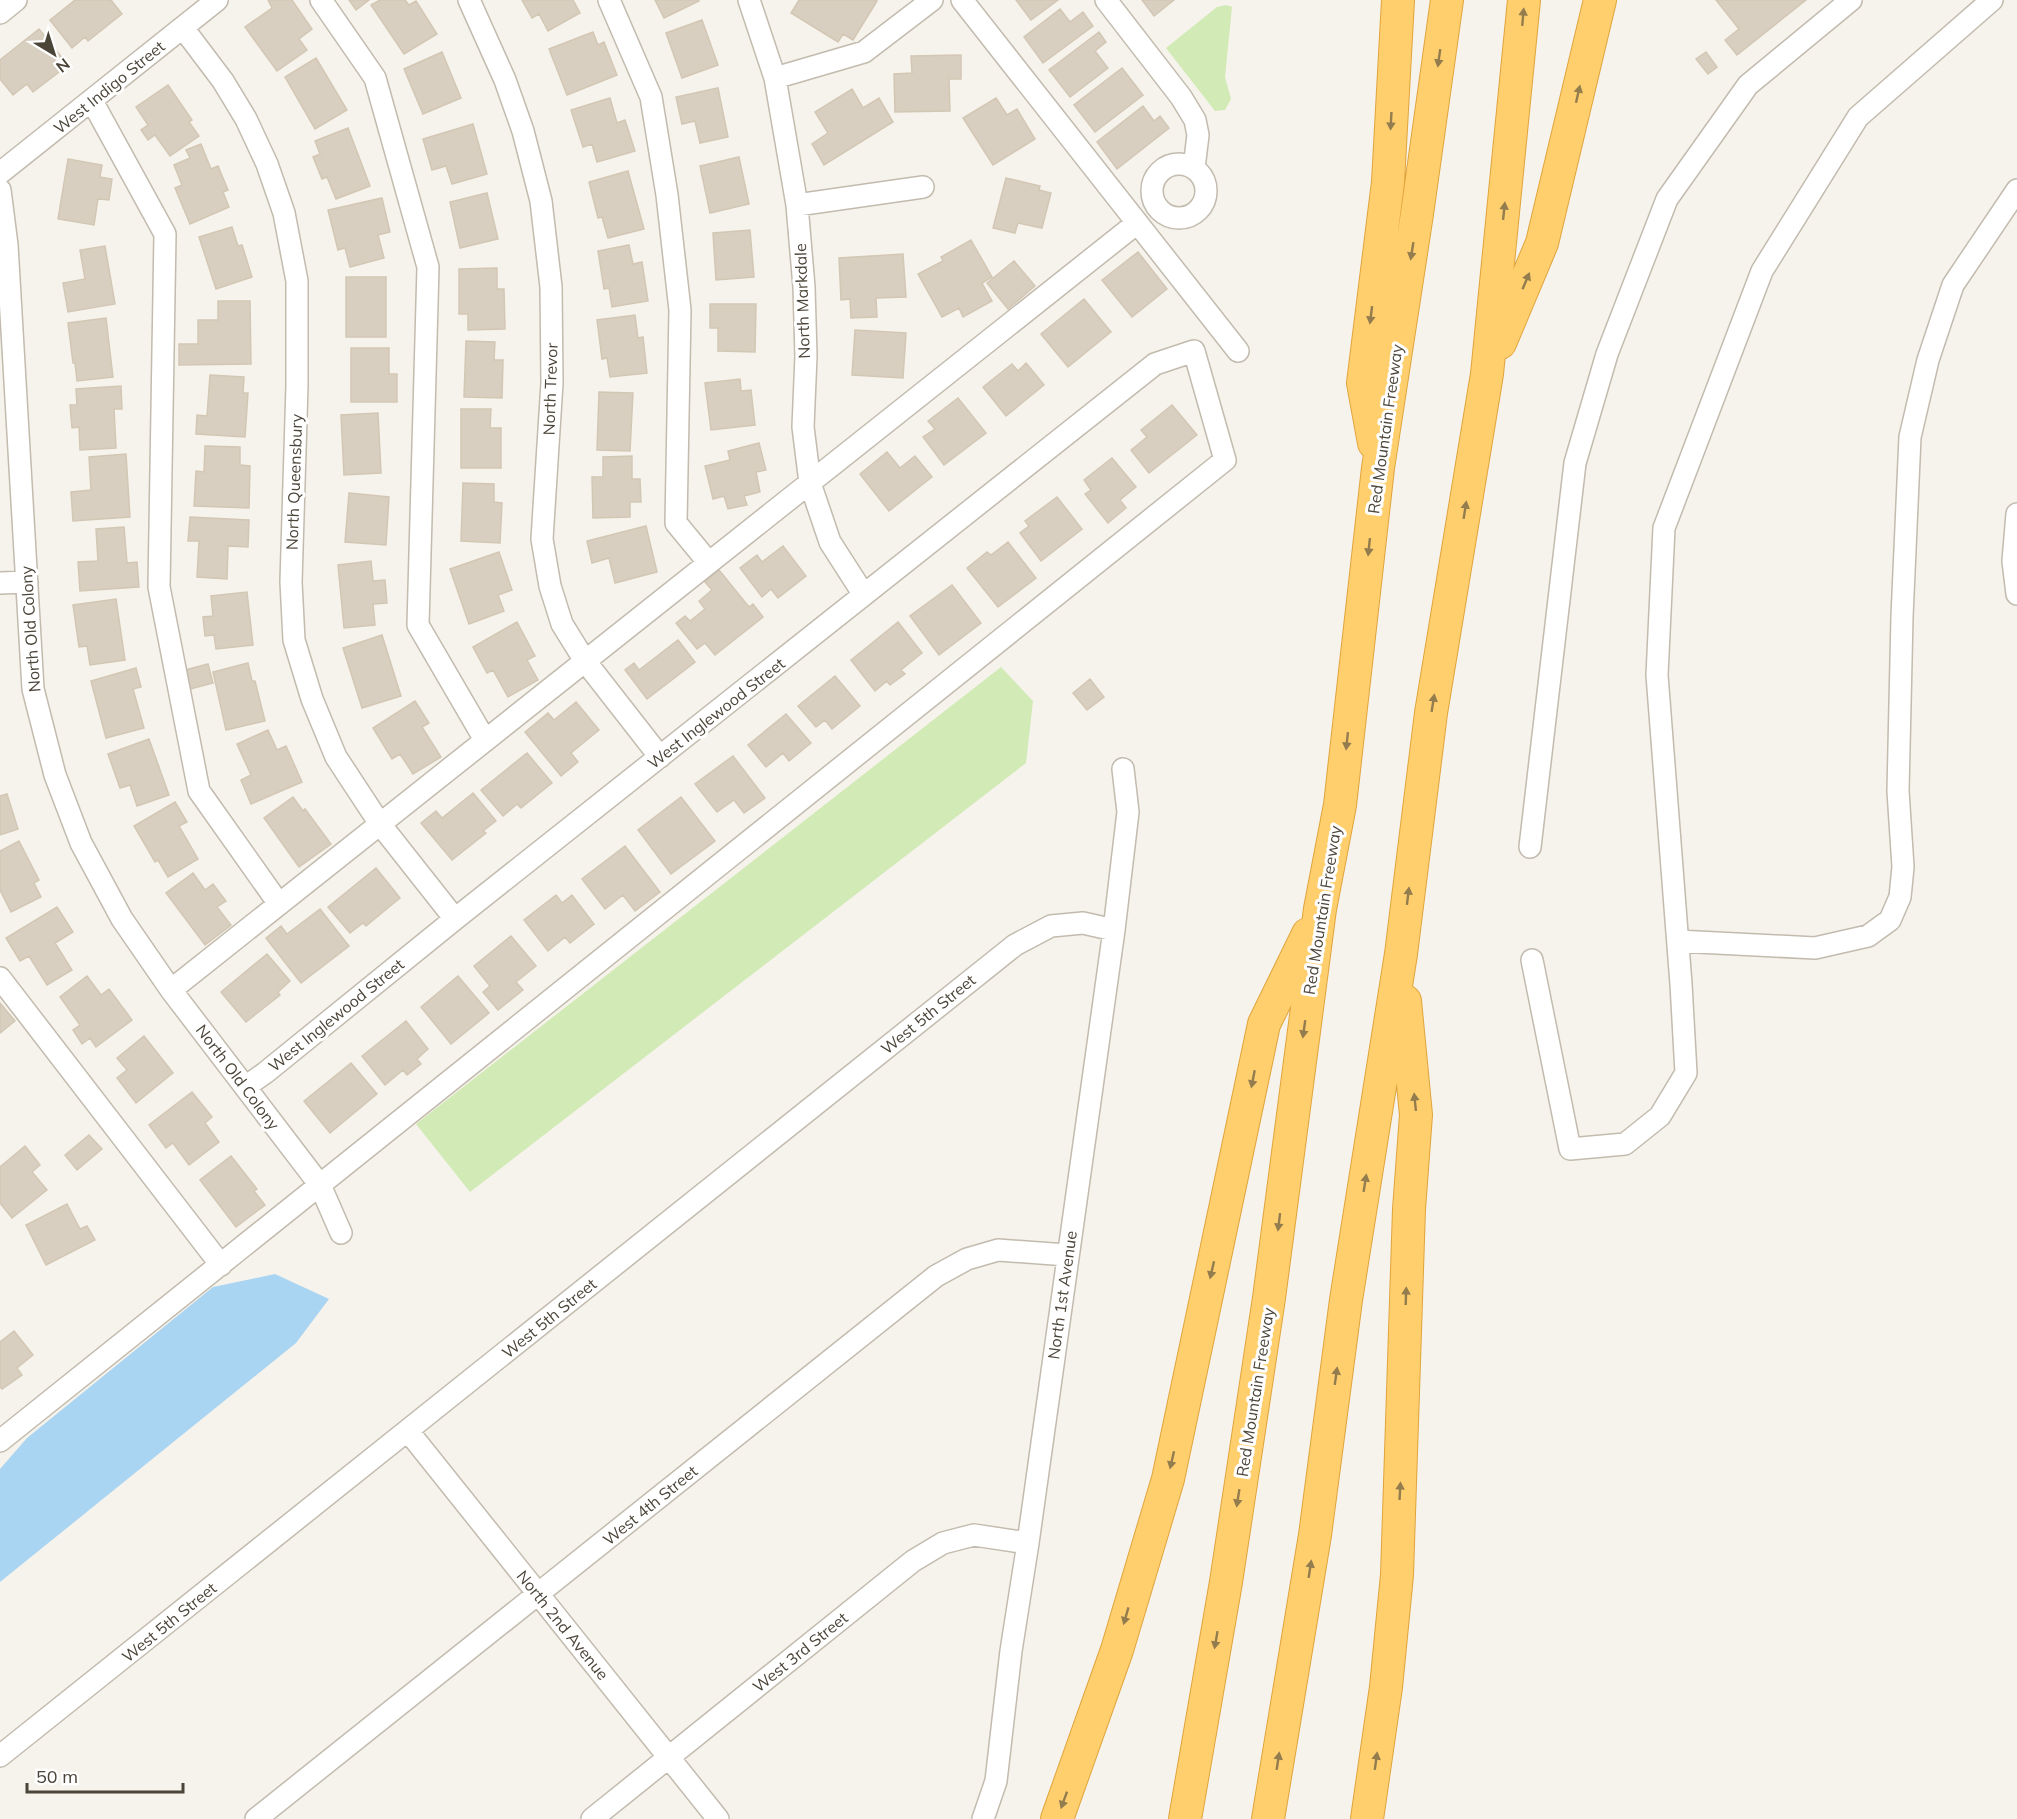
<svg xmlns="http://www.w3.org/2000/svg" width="2017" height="1819" viewBox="0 0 2017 1819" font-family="Mulish,sans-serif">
	<rect width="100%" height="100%" fill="#f6f3ec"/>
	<path fill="#d2eab5" d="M1226,5L1232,7L1225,77L1231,99L1225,110L1215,111L1166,48L1217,7Z
		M1001,667L1033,701L1026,763L470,1192L416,1124Z"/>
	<path fill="#a9d4f2" d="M275,1274L329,1299L296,1343L0,1582V1469L27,1438L213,1287Z"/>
	<path fill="#d8cfc1" stroke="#d3c7b4" stroke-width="1.5" d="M75,0H111L122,14L88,41L85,37L72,48L50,20Z
		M292,0L312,29L299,39L307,50L277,71L245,27L272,8L268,0Z
		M349,0H369L356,10Z
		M380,0H405L409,5L416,1L437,34L404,54L371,5Z
		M522,0H573L580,13L548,31L539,14L532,18Z
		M655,0H698L699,1L664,18Z
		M799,0H876L877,1L853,40L843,34L838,42L791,13Z
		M1016,0H1058L1031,20Z
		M1142,0H1174L1154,16Z
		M1716,0H1806L1737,55L1725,40L1739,29Z
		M1060,9L1070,22L1083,12L1093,26L1043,63L1024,37Z
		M702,20L718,65L682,78L666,33Z
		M39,29L68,65L33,92L27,84L13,95L0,79V60Z
		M593,32L598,45L604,42L617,75L567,95L549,49Z
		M1099,32L1106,42L1095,51L1108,68L1070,97L1049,70Z
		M442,52L461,98L423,114L404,69Z
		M1706,52L1717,67L1708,74L1696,59Z
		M961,55V79H949L950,111L895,112L894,74L912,73L911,56Z
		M316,58L347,110L315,129L285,77Z
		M1122,68L1143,95L1095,132L1074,105Z
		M168,85L192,120L189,122L199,136L170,156L155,135L148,140L141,130L148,125L136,107Z
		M718,88L728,137L700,143L695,121L682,124L676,97Z
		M852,89L863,108L879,98L893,122L824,165L812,144L828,133L815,112Z
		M610,98L617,123L625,120L635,151L597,162L592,144L583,147L571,110Z
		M996,98L1007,115L1017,109L1035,139L993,165L963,118Z
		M1143,106L1154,121L1160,116L1169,128L1117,169L1097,142Z
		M473,124L487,174L452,184L446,166L432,170L423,139Z
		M348,128L370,186L336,199L327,177L322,179L313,157L320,154L315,141Z
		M201,144L211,169L218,166L228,190L223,192L229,207L190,224L175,188L182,185L174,165L190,158L186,150Z
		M739,157L749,204L710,213L700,166Z
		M68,159L102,165L100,177L112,179L109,200L98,199L94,225L58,219Z
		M628,171L644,229L608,238L602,217L598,218L589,182Z
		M1006,178L1040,186L1039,190L1051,193L1042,228L1018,223L1015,233L993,228Z
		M487,193L498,239L460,248L450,202Z
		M382,198L390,232L378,235L384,258L350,267L345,248L338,250L328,210Z
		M232,227L238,246L242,245L252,277L216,289L199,237Z
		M750,230L754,277L716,280L713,233Z
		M971,240L992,277L982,283L992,301L963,317L959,308L942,317L918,274L943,261L941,257Z
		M629,245L633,264L642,262L648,301L612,307L609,288L604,289L598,251Z
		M105,246L115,304L68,312L63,283L85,279L80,250Z
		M1138,252L1167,289L1132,317L1102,280Z
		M903,254L906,297L876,298L877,317L851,318L850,299L841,300L839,258Z
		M1014,261L1035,286L1008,309L987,283Z
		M497,268V289H504L505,329L468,330V314H459V269Z
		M346,277H386V337H346Z
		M1084,299L1111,332L1068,367L1041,334Z
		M218,301H250L251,364L179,365V344H198V320H218Z
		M710,304H756L755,352L718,351V328H710Z
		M635,315L638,338L643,337L647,373L610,377L607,358L602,359L597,320Z
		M106,318L113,377L77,381L75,363H73L68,323Z
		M855,330L906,333L903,378L852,375Z
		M466,341L495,342L494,360H503L502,398L464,397Z
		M351,348H389V374H397V402H351Z
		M1026,363L1044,385L1006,416L983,387L1012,364L1018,371Z
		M210,375L244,377L243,393H248L245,437L196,434L197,415L207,416Z
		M740,379L741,391L751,390L755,425L711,430L705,383Z
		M121,386L122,409H114L116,448L80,450L79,427L72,428L70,405H77L76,389Z
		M599,392L633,393L630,451L597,450Z
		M958,398L986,433L944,465L923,437L935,429L928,421Z
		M1172,405L1197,435L1149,473L1131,450L1147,437L1141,430Z
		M461,409H491L490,428H501V468H461Z
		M378,413L381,473L344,475L341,415Z
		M759,443L766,470L756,472L760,492L744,496L747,505L728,509L724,496L713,499L705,466L730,460L728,451Z
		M205,446L240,447V465L250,466L249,508L194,506L196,471L204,472Z
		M887,452L900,468L915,456L932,477L889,511L860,474Z
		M126,454L130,517L73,521L71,492L91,490L89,457Z
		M632,456V479H640L641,502H630V517L593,518L592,477H603V457Z
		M1112,458L1136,487L1120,500L1126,508L1108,523L1085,494L1091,490L1084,480Z
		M463,483L494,484V502L502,503L500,543L461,541Z
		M349,493L389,497L386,545L345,542Z
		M1057,497L1082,529L1041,561L1020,533L1029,526L1025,521Z
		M190,517L249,520L248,547L228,546L227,579L197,577L199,541H188Z
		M646,526L657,572L615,583L609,558L592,563L587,541Z
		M124,527L127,563L137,562L139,587L80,591L78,562L98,561L96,529Z
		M1008,542L1036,578L998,607L967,568L987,552L991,555Z
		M783,546L806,576L778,598L771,589L762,597L740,568L757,555L762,562Z
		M499,552L512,590L498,595L504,611L469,624L450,569Z
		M371,561L373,581L385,580L387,603L373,604L375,625L344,628L338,565Z
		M719,570L749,607L753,604L763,617L715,655L705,643L697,649L676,623L685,616L690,621L705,609L699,601L712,590L705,582Z
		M952,585L981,623L939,655L910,616Z
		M247,592L253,645L216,649L214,635L205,636L203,617L213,616L211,596Z
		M116,599L125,660L90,665L87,646L79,647L73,605Z
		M517,622L535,656L527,660L538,680L508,697L493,670L487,673L473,647Z
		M898,622L922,653L901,670L905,674L890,685L887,681L875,691L851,660Z
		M382,635L401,696L362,708L343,648Z
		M678,640L695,662L647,699L625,670L634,663L639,670Z
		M248,663L252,681H255L265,721L226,730L213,672Z
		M208,664L213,683L190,689L185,670Z
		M136,668L141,687L133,689L144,728L106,738L91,681Z
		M835,676L860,706L832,729L825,720L816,727L798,706Z
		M1090,679L1104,697L1087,710L1073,693Z
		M415,701L429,723L422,727L441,757L413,774L400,754L392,759L373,728Z
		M576,702L599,730L571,753L578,762L561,776L525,732L548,713L554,720Z
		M786,714L811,743L789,761L783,753L766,767L748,745Z
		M268,730L277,750L286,746L302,782L251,804L241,780L251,775L237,744Z
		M149,739L169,795L137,806L130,785L120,788L108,754Z
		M527,753L552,783L521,808L517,804L503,816L481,790Z
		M733,756L765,798L744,813L734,800L717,812L695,784Z
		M473,793L496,821L483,831L486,833L452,860L421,823L436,811L442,818Z
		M7,794L18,829L0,835V796Z
		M293,797L303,811L305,809L331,844L299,867L264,818Z
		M681,797L715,841L671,874L638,830Z
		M175,802L187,822L179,826L198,859L168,877L158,860L155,862L134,826Z
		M19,841L39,880L34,883L41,897L11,912L0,890V851Z
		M625,846L660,892L635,911L623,895L605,909L582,879Z
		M376,868L400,898L366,926L363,923L350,933L328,907Z
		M193,873L205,890L213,884L226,901L217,907L231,925L205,945L166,893Z
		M556,895L562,903L572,895L594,924L570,943L565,937L548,951L524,920Z
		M57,907L73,932L55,943L72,970L47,985L29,956L20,961L6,938Z
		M320,909L349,946L301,983L266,938L281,926L287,934Z
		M511,936L536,966L516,982L523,990L498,1010L483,992L490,986L474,966Z
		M267,954L290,981L278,992L280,995L246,1022L221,992Z
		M87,976L101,995L109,989L132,1020L96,1047L90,1038L82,1044L73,1030L80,1025L60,997Z
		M458,976L489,1013L451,1044L421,1007Z
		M0,1003L15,1021L0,1033Z
		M406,1021L428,1049L417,1059L421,1064L407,1075L403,1070L385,1085L362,1056Z
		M144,1036L173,1073L136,1103L117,1078L127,1070L117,1058Z
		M351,1063L377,1094L330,1133L304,1101Z
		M192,1092L212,1117L205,1123L219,1142L189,1165L173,1143L166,1148L149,1125Z
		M89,1135L102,1149L77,1170L65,1155Z
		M25,1146L40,1165L32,1172L47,1190L12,1218L0,1203V1167Z
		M231,1156L257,1189L254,1191L265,1205L236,1227L200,1180Z
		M67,1204L80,1229L87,1226L95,1240L46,1265L26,1225Z
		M14,1331L33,1355L17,1368L22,1375L2,1389L0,1387V1342Z"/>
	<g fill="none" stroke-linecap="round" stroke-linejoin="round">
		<defs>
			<path id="minor" d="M321,0L375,78L428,267L418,625L485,740
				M469,0L505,80L523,131L541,201L551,287L552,383L542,539L550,586L562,624L585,661L660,757
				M609,0L651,97L667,195L680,310L676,523L709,563
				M749,0L775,78L797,205L804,287L806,356L803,427L810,483L830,542L864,595
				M962,0L1238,351
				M1106,0L1181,97L1195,120L1198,135L1194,168
				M0,13L16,0
				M183,28L223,81L246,119L267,164L284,213L297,281V385L291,582L294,640L312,699L336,757L380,824L455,919
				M775,78L864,52L932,0
				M92,101L165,234L159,587L199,791L279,904
				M1152 191a27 27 0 1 1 54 0a27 27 0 1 1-54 0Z
				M0,173L217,0
				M0,190L7,245L33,689L55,775L81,843L122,919L171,990L320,1185L341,1233
				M797,205L923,187
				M2017,514L2013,561L2017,594
				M0,583L27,582
				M1530,847L1575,463L1607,354L1667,199L1748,85L1851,0
				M1678,941L1815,948L1868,936L1890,920L1900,897L1903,867L1898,791L1902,617L1910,437L1928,360L1953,285L2017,190
				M1532,960L1570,1149L1625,1144L1660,1116L1686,1073L1681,984L1657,675L1664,528L1762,271L1858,117L1992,0
				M0,978L221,1265
				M171,990L1137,223
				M408,1431L718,1819
				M0,1441L1225,460L1194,351L1155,364L455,919L265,1073L245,1087
				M0,1756L1015,945L1051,926L1083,923L1114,930
				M256,1819L936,1276L967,1259L998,1250L1067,1255
				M592,1819L913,1561L943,1543L974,1535L1028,1543
				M983,1819L996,1781L1011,1651L1028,1543L1114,930L1128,812L1123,769"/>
			<path id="highway" d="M1500,343L1542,243L1600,0
				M1374,443L1363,383L1388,182L1398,0
				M1057,1819L1117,1650L1168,1479L1264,1024L1308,934
				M1185,1819L1226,1582L1269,1298L1320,909L1340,805L1378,468L1417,214L1447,0
				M1268,1819L1315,1535L1346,1300L1401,954L1431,713L1487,374L1524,0
				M1367,1819L1386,1687L1397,1575L1409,1209L1416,1115L1405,1001"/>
		</defs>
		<use href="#minor" stroke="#c2bbae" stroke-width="24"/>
		<use href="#highway" stroke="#e0a43c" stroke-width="34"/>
		<use href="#minor" stroke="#fff" stroke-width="21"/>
		<use href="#highway" stroke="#ffcf6e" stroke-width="32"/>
	</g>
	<defs><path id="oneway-solid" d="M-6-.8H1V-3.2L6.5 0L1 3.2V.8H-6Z" transform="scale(1.5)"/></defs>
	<g fill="#937c4e">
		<use href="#oneway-solid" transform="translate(1523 17) rotate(-85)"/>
		<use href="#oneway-solid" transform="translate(1439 58) rotate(98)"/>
		<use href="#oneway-solid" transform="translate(1578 94) rotate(-77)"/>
		<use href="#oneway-solid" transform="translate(1391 121) rotate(93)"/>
		<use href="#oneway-solid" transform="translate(1504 211) rotate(-84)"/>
		<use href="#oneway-solid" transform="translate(1412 251) rotate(99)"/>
		<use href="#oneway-solid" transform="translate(1526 281) rotate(-67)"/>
		<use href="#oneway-solid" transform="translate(1371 315) rotate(97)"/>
		<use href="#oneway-solid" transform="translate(1465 510) rotate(-81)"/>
		<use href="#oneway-solid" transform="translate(1369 547) rotate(96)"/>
		<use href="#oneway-solid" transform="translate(1433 703) rotate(-81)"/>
		<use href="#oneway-solid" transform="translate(1347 741) rotate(96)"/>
		<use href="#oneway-solid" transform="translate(1408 896) rotate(-83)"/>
		<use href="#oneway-solid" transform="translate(1304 1029) rotate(98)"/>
		<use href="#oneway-solid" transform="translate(1253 1079) rotate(101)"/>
		<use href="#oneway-solid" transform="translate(1415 1102) rotate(-96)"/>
		<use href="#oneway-solid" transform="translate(1365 1183) rotate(-81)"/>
		<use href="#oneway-solid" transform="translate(1279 1222) rotate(97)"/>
		<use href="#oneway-solid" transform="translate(1212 1270) rotate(103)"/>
		<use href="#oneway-solid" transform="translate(1406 1296) rotate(-88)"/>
		<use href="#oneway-solid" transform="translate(1336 1376) rotate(-82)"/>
		<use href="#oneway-solid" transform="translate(1172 1460) rotate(103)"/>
		<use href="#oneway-solid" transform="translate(1400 1491) rotate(-87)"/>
		<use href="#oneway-solid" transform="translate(1238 1498) rotate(99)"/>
		<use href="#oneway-solid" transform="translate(1310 1569) rotate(-81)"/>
		<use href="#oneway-solid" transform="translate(1126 1616) rotate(106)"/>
		<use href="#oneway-solid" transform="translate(1216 1640) rotate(100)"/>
		<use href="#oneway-solid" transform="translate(1278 1761) rotate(-81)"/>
		<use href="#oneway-solid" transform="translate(1376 1761) rotate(-82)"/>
		<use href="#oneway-solid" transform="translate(1064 1800) rotate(110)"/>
	</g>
	<g text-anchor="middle" stroke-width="6" stroke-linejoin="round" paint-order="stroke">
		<g font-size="16" fill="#4b4439" stroke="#fff">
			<text transform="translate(109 87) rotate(-39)" y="6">West Indigo Street</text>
			<text transform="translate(802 301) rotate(-92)" y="6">North Markdale</text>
			<text transform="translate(550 389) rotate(-88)" y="6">North Trevor</text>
			<text transform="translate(1385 429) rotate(-82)" y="6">Red Mountain Freeway</text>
			<text transform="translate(294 482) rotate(-88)" y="6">North Queensbury</text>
			<text transform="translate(30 629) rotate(-94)" y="6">North Old Colony</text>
			<text transform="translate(716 713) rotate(-38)" y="6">West Inglewood Street</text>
			<text transform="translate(1322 910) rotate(-81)" y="6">Red Mountain Freeway</text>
			<text transform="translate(928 1014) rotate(-39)" y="6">West 5th Street</text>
			<text transform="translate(336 1015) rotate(-39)" y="6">West Inglewood Street</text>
			<text transform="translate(238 1077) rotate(53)" y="6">North Old Colony</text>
			<text transform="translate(1062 1295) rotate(-82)" y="6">North 1st Avenue</text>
			<text transform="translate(549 1318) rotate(-39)" y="6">West 5th Street</text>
			<text transform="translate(1255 1392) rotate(-81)" y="6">Red Mountain Freeway</text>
			<text transform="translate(650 1505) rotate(-39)" y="6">West 4th Street</text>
			<text transform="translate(169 1622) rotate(-39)" y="6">West 5th Street</text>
			<text transform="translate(563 1625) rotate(51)" y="6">North 2nd Avenue</text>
			<text transform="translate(800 1652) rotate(-39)" y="6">West 3rd Street</text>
		</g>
	</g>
	<g transform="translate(54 54) rotate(142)" stroke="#ffffff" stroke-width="4.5" paint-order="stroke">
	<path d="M0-4.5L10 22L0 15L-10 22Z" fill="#4b4439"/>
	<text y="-9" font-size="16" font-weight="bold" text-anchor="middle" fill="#4b4439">N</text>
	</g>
	<path d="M27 1783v9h156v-9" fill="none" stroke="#4b4439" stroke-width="3"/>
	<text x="36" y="1783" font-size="18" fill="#4b4439" stroke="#ffffff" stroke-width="4.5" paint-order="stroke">50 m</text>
</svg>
